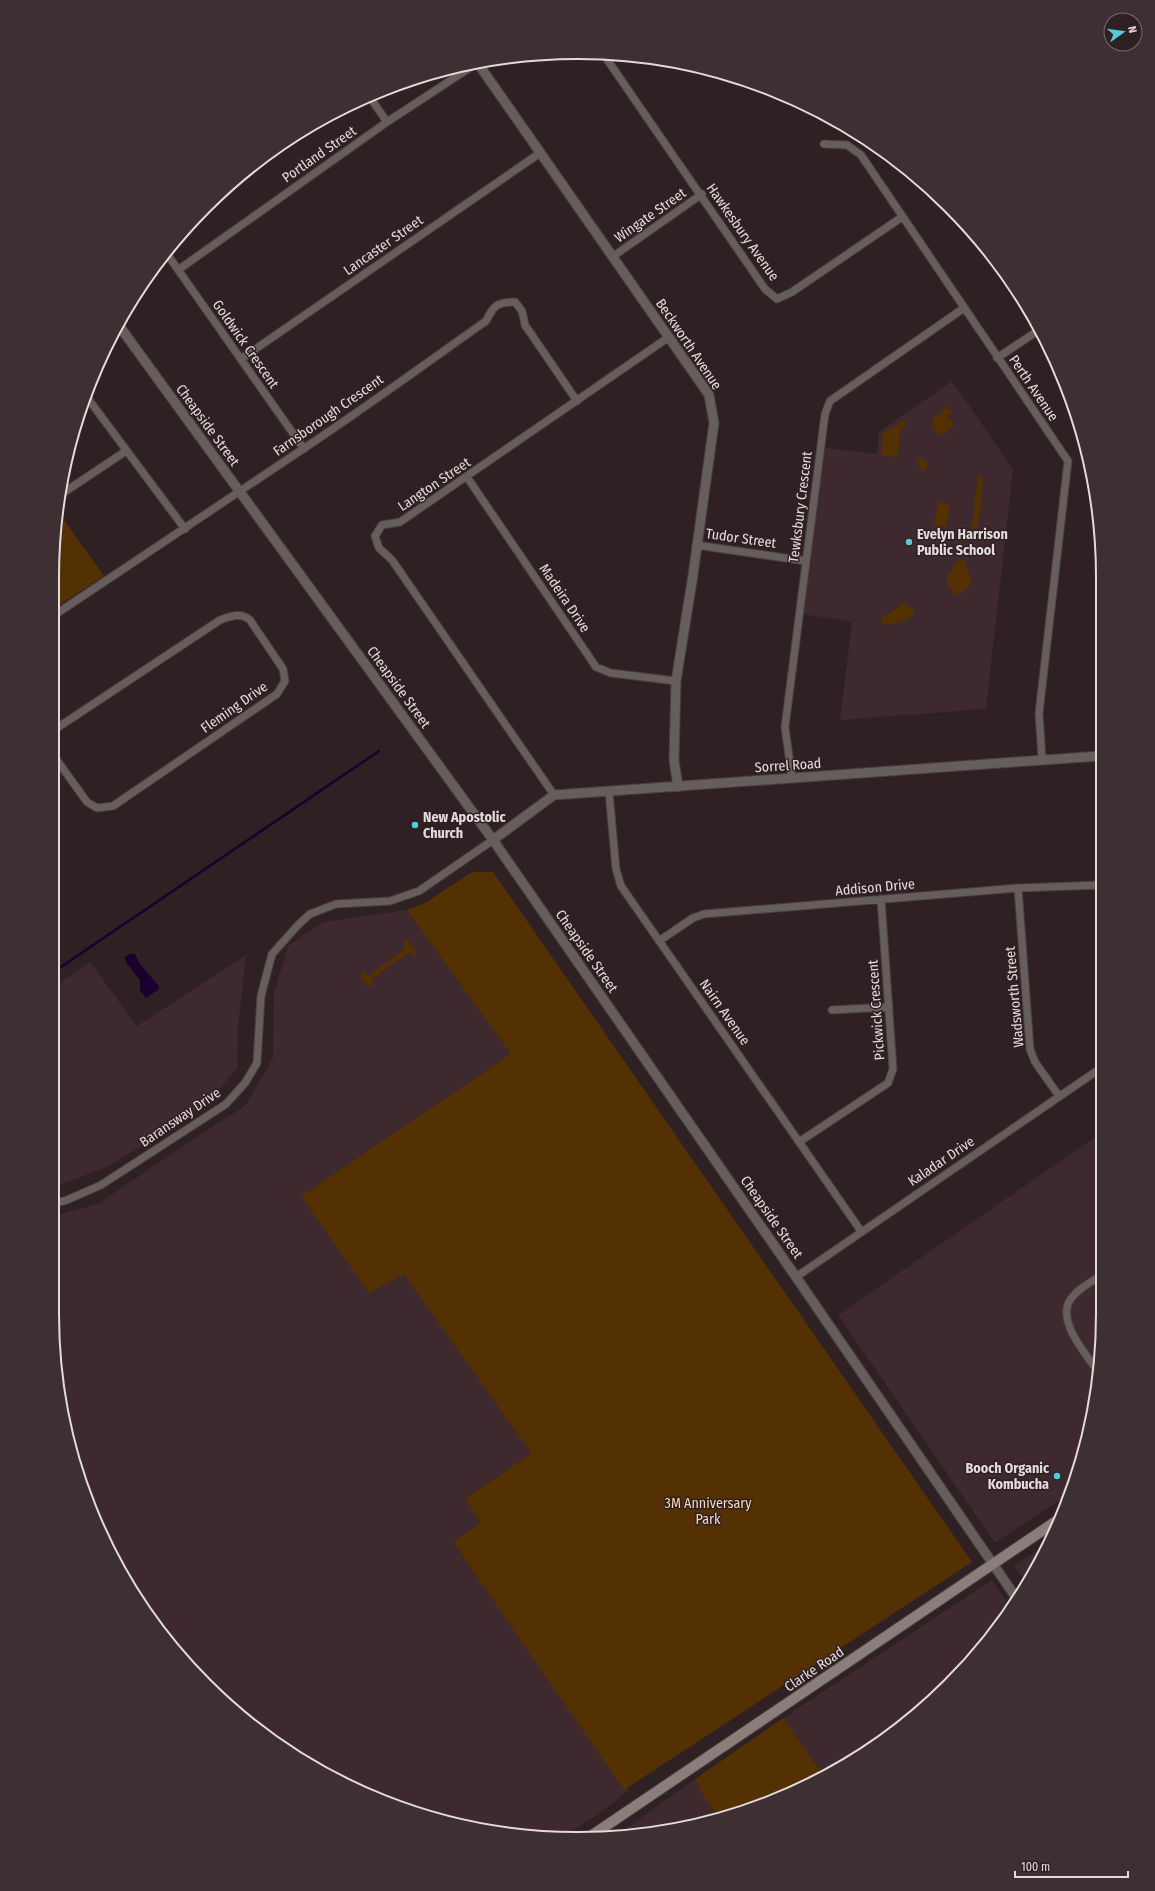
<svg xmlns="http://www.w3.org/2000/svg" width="1155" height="1891" viewBox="0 0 1155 1891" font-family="'Fira Sans Condensed',sans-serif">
	<rect width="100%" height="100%" fill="#2f2023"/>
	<path fill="#3d292e" d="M952,381L1013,469L986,709L840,720L852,622L803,614L825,448L877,454L879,432Z
		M407,910L512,1054L301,1196L404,1273L531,1453L465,1499L481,1523L453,1543L629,1790L603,1811L561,1838L509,1834L409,1811L285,1750L206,1685L160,1633L106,1546L80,1482L57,1382L56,1215L98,1204L192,1140L245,1106L273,1058L274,993L288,946L323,922Z
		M246,955L238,1027L237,1069L205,1104L108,1167L56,1186L55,986L90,962L137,1026Z
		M1101,1133L1102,1348L1075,1483L1069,1494L995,1543L838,1315Z
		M1043,1547L1026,1583L1014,1566Z
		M992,1580L1012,1609L949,1685L897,1731L824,1776L783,1718Z
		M695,1779L704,1797L716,1814L708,1820L646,1834L614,1837Z"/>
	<path fill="#543102" d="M946,406L953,412L947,416L954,425L943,435L938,434L932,428L933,419L940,414Z
		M906,420L905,426L901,428L897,457L881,456L883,433Z
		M921,457L928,464L924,470H921L916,460Z
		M978,476L984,477L977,532H971Z
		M938,502L950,505L946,527L934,525Z
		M59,513L104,576L53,609V543Z
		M964,560L972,581C967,589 964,594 954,595C946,581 944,580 954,567L953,565L958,561Z
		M904,603L909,605L915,614C907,621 891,626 881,624L882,618Z
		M472,872H493L972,1562L624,1790L453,1542L481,1523L465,1499L531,1453L404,1274L369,1293L301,1196L511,1054L407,910L425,903Z
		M406,940L409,941L416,952V955L413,956L409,952L371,980L374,985L368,987L360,976L361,973L364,971L368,976L406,948L403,942Z
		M783,1718L824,1776C789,1798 748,1811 708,1820L716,1814L704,1797L695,1779Z"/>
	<path fill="#18002f" d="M130,954H135L140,964L158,985L159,989L146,998L140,990V980L126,962L125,957Z"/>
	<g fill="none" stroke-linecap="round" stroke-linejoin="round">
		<path stroke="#18002f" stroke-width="2.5" d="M55,971L379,751"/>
		<defs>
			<path id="minor" d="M604,55L765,289L777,299L792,292L902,217
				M369,96L387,122
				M824,144L847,145L861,155L1068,461L1039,713L1042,759
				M167,254L304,449
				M612,257L702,194
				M178,270L387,122L477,63
				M997,358L1039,330
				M241,359L540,153
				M86,396L185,529
				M467,477L596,667L611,673L676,681
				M63,493L126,451
				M696,545L806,561
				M53,616C136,560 220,505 303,449C365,408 425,364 486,321C494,305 497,302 515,302L522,311L525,325L577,401
				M54,730L220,620C231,616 241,612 250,620L283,669L285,681L277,694L113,806L97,808L87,802L54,756
				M792,778L785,727L825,414L830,401L964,308
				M609,792L616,869L621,886L861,1231
				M554,795L392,560L379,548L375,536L382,525L400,522L669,337
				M1018,888L1030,1049L1035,1062L1059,1096
				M659,941L693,918L704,914L1018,888L1100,885
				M832,1010L889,1007
				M799,1142L888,1083L893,1069L881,899
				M56,1203L67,1200L101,1185L226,1104L245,1083L257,1063L261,996L272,954L299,924L310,914L336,904L390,901L419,891L493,840
				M796,1277L1101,1068
				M1097,1370C1085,1353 1052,1316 1074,1295C1081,1287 1093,1281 1102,1275"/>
			<path id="tertiary" d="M477,62L709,395L714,423L693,575L676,681L674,760L678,787
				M120,327L493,840L796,1277L1017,1599
				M493,840L554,795L1100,756"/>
			<path id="secondary" d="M588,1838L1055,1522"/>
		</defs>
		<use href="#minor" stroke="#4c3e40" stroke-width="9"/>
		<use href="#tertiary" stroke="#4c3e40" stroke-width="11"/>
		<use href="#secondary" stroke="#4c3e40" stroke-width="12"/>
		<use href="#minor" stroke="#665e5c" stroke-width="7"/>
		<use href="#tertiary" stroke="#665e5c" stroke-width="9"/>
		<use href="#secondary" stroke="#8a7e7b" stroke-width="10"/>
	</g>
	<g fill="#54cadd" stroke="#2f2023" stroke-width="1.5">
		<circle cx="909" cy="542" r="4"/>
		<circle cx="415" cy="825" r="4"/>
		<circle cx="1057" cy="1476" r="4"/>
	</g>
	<g text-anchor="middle" stroke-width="3" stroke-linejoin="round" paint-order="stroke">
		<g font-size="14" fill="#e4dadb" stroke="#2f2023">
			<text transform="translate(319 154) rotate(-35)" y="5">Portland Street</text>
			<text transform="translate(650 215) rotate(-35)" y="5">Wingate Street</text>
			<text transform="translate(743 232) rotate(55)" y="5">Hawkesbury Avenue</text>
			<text transform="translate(383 245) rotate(-35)" y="5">Lancaster Street</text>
			<text transform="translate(246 344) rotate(55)" y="5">Goldwick Crescent</text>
			<text transform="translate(689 344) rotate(56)" y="5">Beckworth Avenue</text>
			<text transform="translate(1034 388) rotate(56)" y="5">Perth Avenue</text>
			<text transform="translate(328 415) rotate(-35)" y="5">Farnsborough Crescent</text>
			<text transform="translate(208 425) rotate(54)" y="5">Cheapside Street</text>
			<text transform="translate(434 484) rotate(-34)" y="5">Langton Street</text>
			<text transform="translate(800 507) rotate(-83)" y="5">Tewksbury Crescent</text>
			<text transform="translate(741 538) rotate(8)" y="5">Tudor Street</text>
			<text transform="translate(565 598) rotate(56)" y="5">Madeira Drive</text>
			<text transform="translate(399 687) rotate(54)" y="5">Cheapside Street</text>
			<text transform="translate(234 707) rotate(-35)" y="5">Fleming Drive</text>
			<text transform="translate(788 765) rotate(-4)" y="5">Sorrel Road</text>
			<text transform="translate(875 887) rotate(-5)" y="5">Addison Drive</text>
			<text transform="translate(587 951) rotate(55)" y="5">Cheapside Street</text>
			<text transform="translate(1014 997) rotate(-95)" y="5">Wadsworth Street</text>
			<text transform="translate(876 1010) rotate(-94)" y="5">Pickwick Crescent</text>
			<text transform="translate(725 1012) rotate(55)" y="5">Nairn Avenue</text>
			<text transform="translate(180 1117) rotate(-34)" y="5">Baransway Drive</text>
			<text transform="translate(941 1161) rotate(-34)" y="5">Kaladar Drive</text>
			<text transform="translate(772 1217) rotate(55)" y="5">Cheapside Street</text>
			<text transform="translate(814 1669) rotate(-34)" y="5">Clarke Road</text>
		</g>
		<g font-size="14" font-weight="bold" fill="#e4dadb" stroke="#2f2023" text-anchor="start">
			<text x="917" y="539">Evelyn Harrison<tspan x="917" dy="16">Public School</tspan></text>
			<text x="423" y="822">New Apostolic<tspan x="423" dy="16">Church</tspan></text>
			<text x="1049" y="1473" text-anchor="end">Booch Organic<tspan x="1049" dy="16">Kombucha</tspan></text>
		</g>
		<g font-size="14" fill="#f9d7b4" stroke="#2f2023">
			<text x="708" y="1508">3M Anniversary<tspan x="708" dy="16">Park</tspan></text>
		</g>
	</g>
	<path d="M0 0H1155V1891H0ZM577 59H578A518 518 0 0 1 1096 577V1314A518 518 0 0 1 578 1832H577A518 518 0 0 1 59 1314V577A518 518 0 0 1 577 59Z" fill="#3d2f32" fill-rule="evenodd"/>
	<path fill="none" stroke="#e4dadb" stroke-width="2" d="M577 59H578A518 518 0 0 1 1096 577V1314A518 518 0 0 1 578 1832H577A518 518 0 0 1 59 1314V577A518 518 0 0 1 577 59Z"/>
	<g transform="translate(1123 32) rotate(76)"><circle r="19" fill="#2f2023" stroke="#776a6d"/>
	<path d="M0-3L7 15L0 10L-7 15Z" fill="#54cadd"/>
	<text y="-6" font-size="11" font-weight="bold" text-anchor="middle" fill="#e4dadb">N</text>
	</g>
	<path d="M1015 1871v6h113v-6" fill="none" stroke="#e4dadb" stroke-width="2"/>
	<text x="1021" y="1871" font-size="12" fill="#e4dadb" stroke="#2f2023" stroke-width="3" paint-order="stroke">100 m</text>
</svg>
